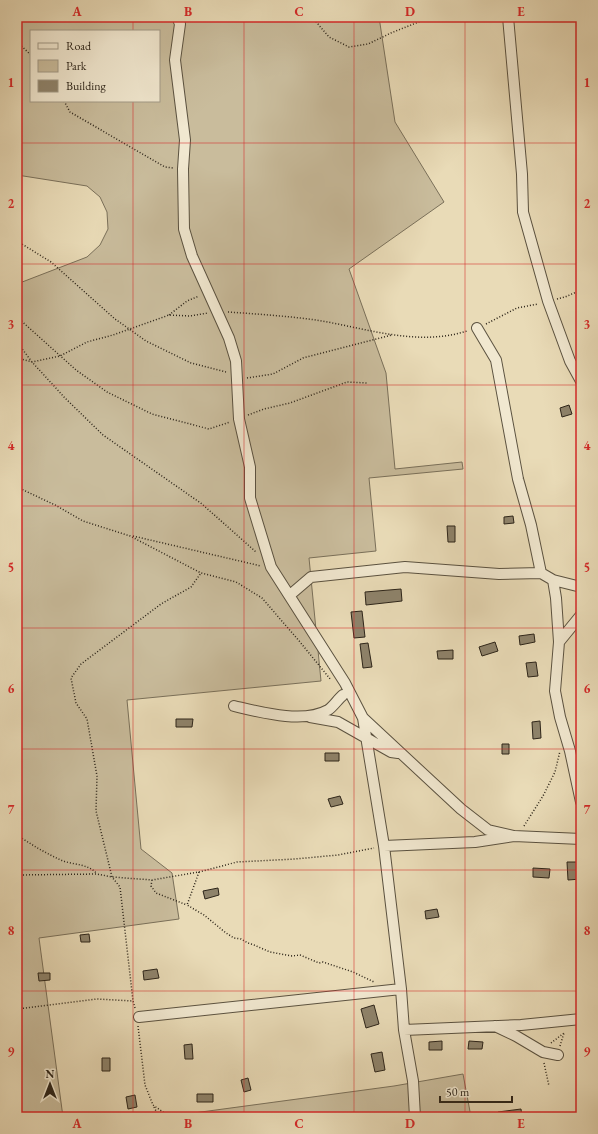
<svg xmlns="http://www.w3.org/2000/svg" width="598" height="1134" viewBox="0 0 598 1134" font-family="'EB Garamond',serif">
	<rect width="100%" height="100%" fill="#e9dbb7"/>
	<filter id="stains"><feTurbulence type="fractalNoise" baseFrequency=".005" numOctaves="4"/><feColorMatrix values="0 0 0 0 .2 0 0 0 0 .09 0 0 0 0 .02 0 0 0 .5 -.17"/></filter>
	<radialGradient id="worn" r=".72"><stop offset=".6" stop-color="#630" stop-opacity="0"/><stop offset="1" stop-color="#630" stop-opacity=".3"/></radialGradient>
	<path fill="#c9bc9c" stroke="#7a705a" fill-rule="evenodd" d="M17,17H379L395,122L444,202L349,269L386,373L395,469L462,462L463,469L369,478L376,551L309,558L321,681L127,700L141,849L172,873L179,919L39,938L63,1117H17V284L87,257L100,245L108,229L107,212L100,197L87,186L17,175ZM31,31H159V101H31Z
		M463,1074L471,1117H164L394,1086Z"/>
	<path fill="#8e836b" stroke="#2c2419" d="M569,405L572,414L562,417L560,408Z
		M513,516L514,523L504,524V517Z
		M447,526H455V542H448Z
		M401,589L402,601L366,605L365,592Z
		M362,611L365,637L354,638L351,612Z
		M534,634L535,642L520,645L519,636Z
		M495,642L498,651L482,656L479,647Z
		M368,643L372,667L363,668L360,644Z
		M453,650V659H438L437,651Z
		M536,662L538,676L528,677L526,663Z
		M176,719H193L192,727H176Z
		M540,721L541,738L533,739L532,722Z
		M502,744H509V754H502Z
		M325,753H339V761H325Z
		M340,796L343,804L331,807L328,799Z
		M567,862H581V879L568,880Z
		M533,868L550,869L549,878L533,877Z
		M218,888L219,895L205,899L203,891Z
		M437,909L439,917L426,919L425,911Z
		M89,934L90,942H81L80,935Z
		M157,969L159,978L144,980L143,971Z
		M38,973H50V980L39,981Z
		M374,1005L379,1024L366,1028L361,1009Z
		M442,1041V1050H429V1042Z
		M469,1041L483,1042L482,1049H468Z
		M192,1044L193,1059H185L184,1045Z
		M382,1052L385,1070L375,1072L371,1054Z
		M102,1058H110V1071H102Z
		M248,1078L251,1090L244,1092L241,1080Z
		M197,1094H213V1102H197Z
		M135,1095L137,1107L128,1109L126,1097Z
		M521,1109L522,1117H498V1112Z"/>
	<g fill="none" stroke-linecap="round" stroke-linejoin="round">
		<defs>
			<path id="minor" d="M177,17L180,24L175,60L185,140L183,169L184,229L192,256L229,338L236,361L239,419L250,467V498L271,567L345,683L363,718L461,809L488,830L514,836
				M508,17L522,174L523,212L548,301L570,361L581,381
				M477,328L496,360L518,479L531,525L541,573
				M553,580L556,598L559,642L555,691L560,717L570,751L581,802
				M290,595L311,577L405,567L499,574L541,573L553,580L581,587
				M559,642L581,615
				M234,706C260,712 303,724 328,710C333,707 338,699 343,695
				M310,717L338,722L391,752L398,753
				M363,718L384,846L401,989L404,1030L413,1081L415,1117
				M384,846L475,842L514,836L581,839
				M139,1017L401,989
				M495,1026L516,1036L543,1052L558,1055
				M404,1030L521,1025L581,1019"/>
		</defs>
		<use href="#minor" stroke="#5b5240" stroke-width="12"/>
		<path stroke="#2c2419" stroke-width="1.5" stroke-dasharray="1 2" stroke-linecap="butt" d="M312,17L329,37L349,47L368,44L391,33L431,17
			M17,42L31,55
			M64,101L70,112L165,167L173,168
			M17,241L51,262L115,319L146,341L191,363L226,372
			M557,299L565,297L581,290
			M228,312C257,314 287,316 316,320C366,328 417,347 467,331
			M169,315L187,301L199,296
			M17,317L76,370L107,392L152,414L209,429L230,422
			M486,324L517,308L538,304
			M17,342L32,362L65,398L103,435L202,504L256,552
			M17,358L32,362L60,356L87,342L113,335L169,315L190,316L208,313
			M247,378L273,374L303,358L392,335
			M248,415L264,409L290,403L347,382L368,383
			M17,487L55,505L83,521L130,536L201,573L236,582L262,598L300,642L331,680
			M133,536L261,566
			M524,826L543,796L555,772L560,751
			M17,835C32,845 47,854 63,861C75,865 89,864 97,874
			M199,872L187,905L204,915L226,933L234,938L241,939L248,943L254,945L270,952L292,956L300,955L319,963L323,962L353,972L374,982
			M17,875L97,874L112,877L152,880L199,872L237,862L295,859L338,855L374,848
			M152,880L151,886L156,893L187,905
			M135,1008L133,1001L120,887L112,877L96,811L97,776L87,719L76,703L71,678L81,664L161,604L191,587L201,573
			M17,1009L97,999L133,1001
			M138,1026L145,1085L153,1105L170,1117
			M551,1043L564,1033
			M560,1046L564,1033
			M544,1063L549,1086
			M154,1107L159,1117"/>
		<use href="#minor" stroke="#f1e8d0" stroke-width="10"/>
	</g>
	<path fill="none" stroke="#d62828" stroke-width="1" stroke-opacity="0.55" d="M133,17V31M244,17V1117M354,17V1117M465,17V1117M133,101V1117M17,143H581M17,264H581M17,385H581M17,506H581M17,628H581M17,749H581M17,870H581M17,991H581"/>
	<rect width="598" height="1134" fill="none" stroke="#e9dbb7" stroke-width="44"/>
	<rect x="30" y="30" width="130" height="72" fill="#f1e8d0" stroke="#a29a87"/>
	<rect x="38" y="43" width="20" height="6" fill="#f1e8d0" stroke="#a29a87"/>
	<text x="66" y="50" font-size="12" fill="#2c2419">Road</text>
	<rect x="38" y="60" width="20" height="12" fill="#c9bc9c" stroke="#a29a87"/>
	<text x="66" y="70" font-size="12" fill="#2c2419">Park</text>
	<rect x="38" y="80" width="20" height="12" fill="#8e836b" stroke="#a29a87"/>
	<text x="66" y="90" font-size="12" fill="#2c2419">Building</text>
	<g transform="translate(50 1084)" stroke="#f1e8d0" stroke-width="3" paint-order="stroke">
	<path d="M0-3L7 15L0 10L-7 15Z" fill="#2c2419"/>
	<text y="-6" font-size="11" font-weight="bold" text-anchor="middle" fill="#2c2419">N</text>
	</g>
	<path d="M440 1096v6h72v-6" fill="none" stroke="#2c2419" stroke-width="2"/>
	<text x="446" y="1096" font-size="12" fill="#2c2419" stroke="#f1e8d0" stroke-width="3" paint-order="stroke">50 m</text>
	<rect x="22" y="22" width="554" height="1090" fill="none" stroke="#d62828" stroke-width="1.5"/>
	<g font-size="13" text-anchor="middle" font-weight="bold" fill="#d62828">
		<text x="77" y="16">A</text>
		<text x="188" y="16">B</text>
		<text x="299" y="16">C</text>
		<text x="410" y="16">D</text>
		<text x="521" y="16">E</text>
		<text x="11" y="87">1</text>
		<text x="587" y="87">1</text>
		<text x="11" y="208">2</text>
		<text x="587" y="208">2</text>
		<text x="11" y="329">3</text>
		<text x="587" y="329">3</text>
		<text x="11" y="450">4</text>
		<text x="587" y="450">4</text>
		<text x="11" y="572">5</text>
		<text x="587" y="572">5</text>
		<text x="11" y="693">6</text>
		<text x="587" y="693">6</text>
		<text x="11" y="814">7</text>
		<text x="587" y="814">7</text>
		<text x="11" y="935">8</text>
		<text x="587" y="935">8</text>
		<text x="11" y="1056">9</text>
		<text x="587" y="1056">9</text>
		<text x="77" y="1128">A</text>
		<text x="188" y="1128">B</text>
		<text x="299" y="1128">C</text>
		<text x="410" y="1128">D</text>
		<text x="521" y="1128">E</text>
	</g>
	<rect width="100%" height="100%" filter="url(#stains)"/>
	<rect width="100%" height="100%" fill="url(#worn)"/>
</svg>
